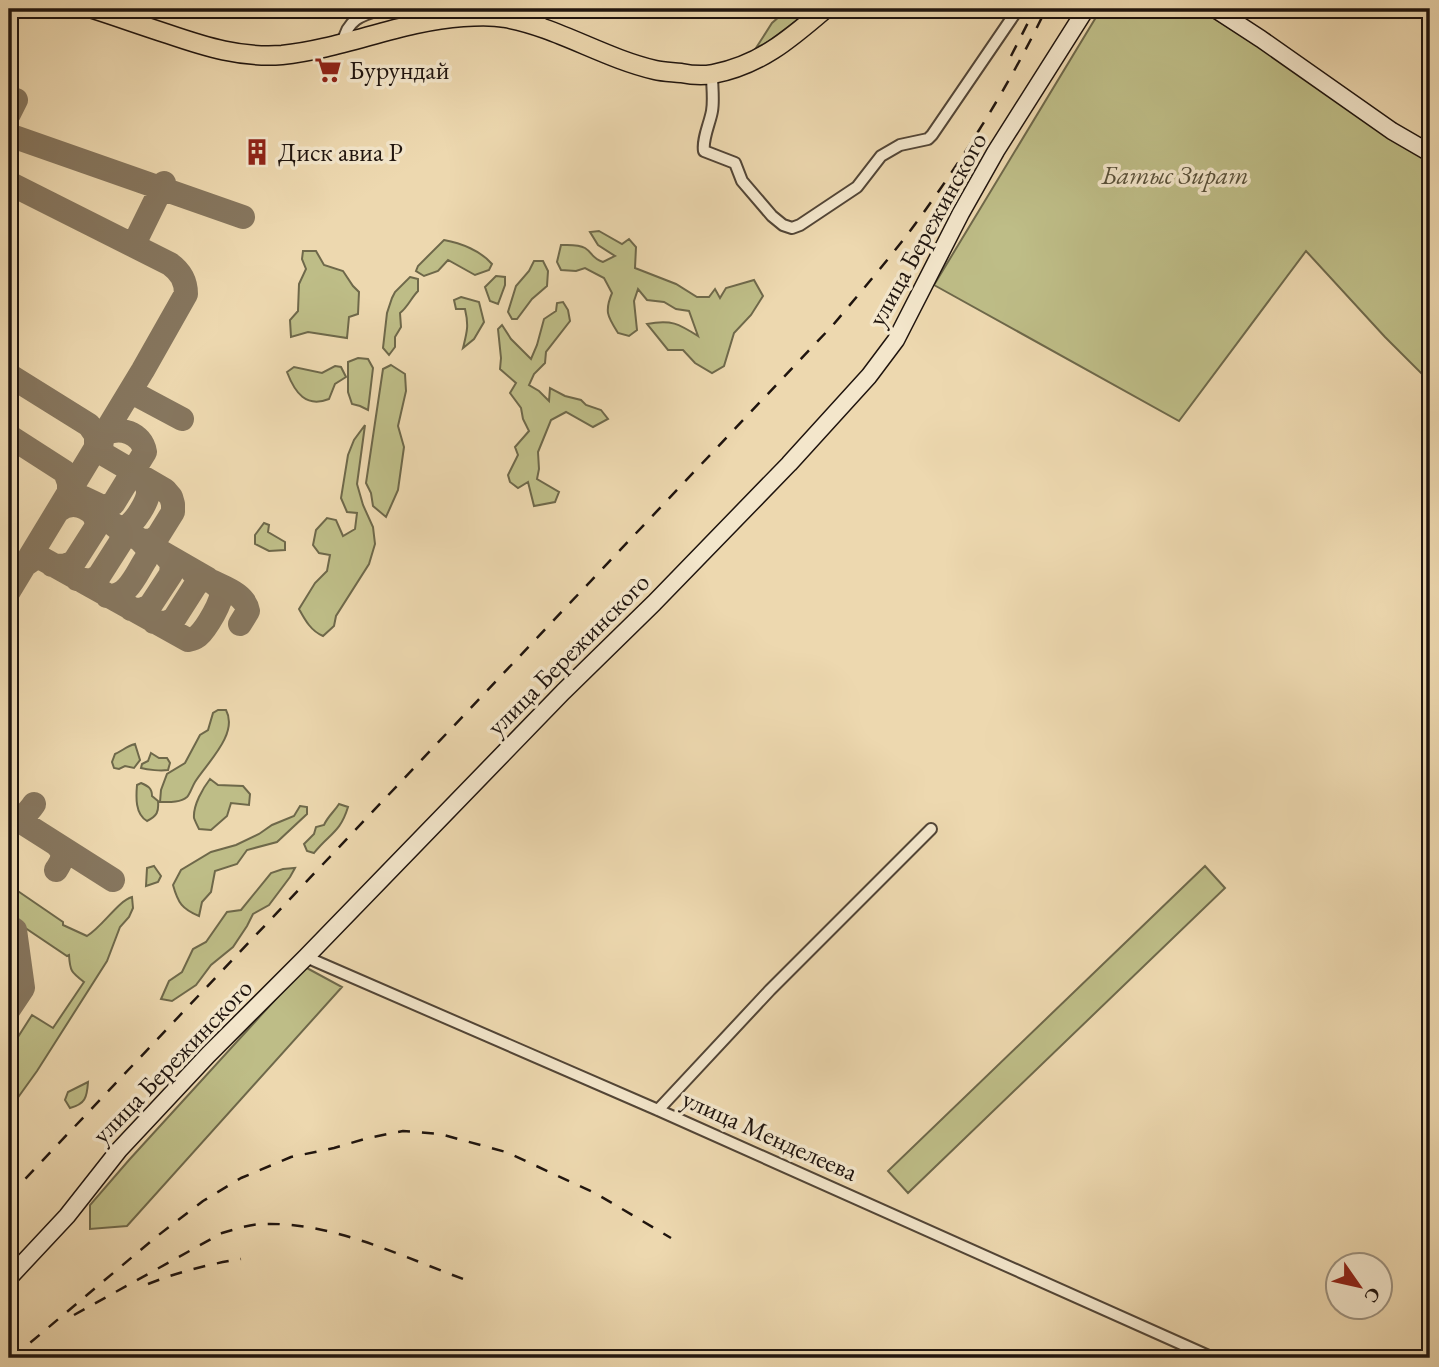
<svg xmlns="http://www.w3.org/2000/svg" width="1439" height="1367" viewBox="0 0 1439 1367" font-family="'EB Garamond',serif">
	<rect width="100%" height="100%" fill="#edd8af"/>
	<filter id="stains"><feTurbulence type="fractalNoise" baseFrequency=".00286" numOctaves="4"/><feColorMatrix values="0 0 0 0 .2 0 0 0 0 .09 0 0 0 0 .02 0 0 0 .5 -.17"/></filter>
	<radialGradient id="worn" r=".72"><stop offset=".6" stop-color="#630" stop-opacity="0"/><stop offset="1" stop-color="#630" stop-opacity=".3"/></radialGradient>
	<path fill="#bebd87" stroke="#6e684a" stroke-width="2" d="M788,9H812L768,42L756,48L772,23Z
		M1101,9H1199L1430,155V371L1424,376L1385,337L1306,251L1179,421L934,285Z
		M599,231L622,244L629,239L636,247L635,268L676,284L697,297H709L715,289L720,298L726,288L754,280L763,296L751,315L734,333L724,366L712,373L695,363L683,350H668L647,324C671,319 679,324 698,336L689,311L676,309L664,302L647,300L638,289L634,301L637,330L629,336L618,333C608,317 604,312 612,293L604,278L585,268L576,271L561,270L557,262L561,245C569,245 578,244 585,248C593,253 591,258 603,262L615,256L598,245L590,232Z
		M444,240C461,243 481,251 492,264L489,270L475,275L448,260L438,271L424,276L416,271L418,266Z
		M303,251H316L324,265L343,271L353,286L359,292L358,314L349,317L347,338L308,332L291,337L290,320L298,311L299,284L306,269L302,259Z
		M534,261H543L548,271L547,286L532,299L517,319H512L508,312L516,286L529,271Z
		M496,276L505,277V285L498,304L490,301L485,287Z
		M410,277L418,279V291C411,298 408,307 400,313L401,327L395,337V347L389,355L383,348L387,313L392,298L395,292Z
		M461,297L479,302L484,322L474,339L463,348C467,332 469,326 465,309H456L454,300Z
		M563,302L568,310L570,321L546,352L545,363L534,374L529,385L539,391L549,401L550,388L565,396L581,400L586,405L601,410L608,419L593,427L566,412L551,420L538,452L539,469L537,479L559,492L555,502L534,506L528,482L518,488L510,482L508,475L518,455L515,447L529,431L523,419L521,408L510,393L516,383L500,369L501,358L498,329L502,325L511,339L531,359L537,345L544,319L556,311L557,303Z
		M358,358L368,359L373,368L368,410L360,406L352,404L348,392V362Z
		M391,365L405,374L406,391L398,426L404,447L398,490L386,517L373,506L371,493L366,483L383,369Z
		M335,366L341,367L346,377L335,384L329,399C306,408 295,393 287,372L294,367L322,373Z
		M365,425L357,484L363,505L373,527L375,544L369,564L336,616L334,626L323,636C311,631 305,620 299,609L315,583L327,571L330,555L319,553L313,545L316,530L327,518L336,520L343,536L355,529L357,513L347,512L341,498L348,455L354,440Z
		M264,523L269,525L268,532L285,542V550L269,551L255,544V535Z
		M218,710H226C239,734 206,764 195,782C192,787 190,794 187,797C180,803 168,802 160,802L161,790L167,774L185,763L200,735L208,730L213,713Z
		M135,744L140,760L134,768L125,766L119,769L114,768L112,762L115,754C122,751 127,746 135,744Z
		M151,753L159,758H167L170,763L168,770C161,771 148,770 141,768L142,764L148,761Z
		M210,779L218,785L243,786L250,794L249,805L231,803L227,816L211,830L199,829C198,827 195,821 194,818C193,805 203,788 210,779Z
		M141,783C148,786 152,788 152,796L158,801C159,812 157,816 147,821C135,814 136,797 137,785Z
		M339,804L348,807C340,833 330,833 314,853L307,851L304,844L314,834L316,827L324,825C328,816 334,812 339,804Z
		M300,806L307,807V814L277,842L247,850L237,864L215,871L211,892L202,902L199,916C182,909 178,903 173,885L181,870L211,852L236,845L259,834L272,825L294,816Z
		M154,866L161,876L158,882L146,886L147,868Z
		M1205,866L1225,888L908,1193L888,1171Z
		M295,868L290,877L269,905L253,914L247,926L233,947L211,965L196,985L172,1001L161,999L169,981L182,972L193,949L206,942L227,912L241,910L271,873L283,869Z
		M9,885L63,922V925L87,936C103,926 118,901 132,897L133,908L129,917L120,927L107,961L37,1071L9,1110V1051L32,1015L53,1028L84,982C71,972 70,971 69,955L67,956L9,917Z
		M305,967L342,987L127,1226L90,1229V1205L129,1160Z
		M88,1082C87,1098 85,1104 70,1108L65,1100L68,1092Z"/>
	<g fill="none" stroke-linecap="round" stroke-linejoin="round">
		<path stroke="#86765e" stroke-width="24" d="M9,114L16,100
			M9,135L243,217
			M9,183L170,264C181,272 186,281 186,294L143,370L9,591
			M139,248L137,238L164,183
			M12,377L89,425L96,435V447
			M128,396L137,395L182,419
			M9,436L65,472L69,483V493
			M102,439L101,449L105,455L165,490L171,497L173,504V512L158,536L151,541L140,540
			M84,498L103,507L113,504L145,452C142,433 119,425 104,435
			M114,525C119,527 121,528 126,527C134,524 149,500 148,492C148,485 144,481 140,476
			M25,565L35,558H41L188,640C193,639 194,639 198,636C205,630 225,599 221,590C218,586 212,582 208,579L85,508C75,503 66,504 58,511
			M52,565L65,566L74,562L97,526L95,516L89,510
			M77,579L91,581L99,576L122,540L120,530L114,525
			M211,581C225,588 245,594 248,611L240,624
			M107,596C128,598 136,574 146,559C150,551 146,546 140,540
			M131,609L141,610L150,606L171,574L172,563L165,555
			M154,622L166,623L174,619L197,583L196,576L191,570
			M9,814L113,880
			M12,816C23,818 28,813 34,804
			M56,870C62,861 66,854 57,845
			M9,926L15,930L23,988L9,1009"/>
		<defs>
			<path id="street" d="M536,9L539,13L542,28
				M343,43C347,19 362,15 382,9
				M712,75C712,86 714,100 712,111C710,123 702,139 704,151L735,163L742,181L772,216L783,225L792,228L800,225L857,187L881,156L900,145L928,139L932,135L1018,9
				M306,957L658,1110L1213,1358
				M658,1110L770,990L931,829"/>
			<path id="secondary" d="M1215,9L1261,39L1392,131L1430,153
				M9,1278L67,1216L119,1150L208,1055L306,957L563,692L654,603L789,464L869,376L896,340L961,213L996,151L1086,9"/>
			<path id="primary" d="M93,9C118,17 143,26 168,34C206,47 241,58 282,55C343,49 401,21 463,17C477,16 491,15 505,18C557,27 603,58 655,70C663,72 672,72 681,73C691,75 702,76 713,74C760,65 790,39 825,9"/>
		</defs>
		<use href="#street" stroke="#524536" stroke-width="14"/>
		<use href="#secondary" stroke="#1f140e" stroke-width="19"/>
		<use href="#primary" stroke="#1f140e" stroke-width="21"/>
		<use href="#street" stroke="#f3e6cb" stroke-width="10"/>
		<use href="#secondary" stroke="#f3e6cb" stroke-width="16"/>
		<use href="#primary" stroke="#edd8af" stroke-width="18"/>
		<path stroke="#1f140e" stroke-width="2.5" stroke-dasharray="12 12" stroke-linecap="butt" d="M1011,56L1035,9
			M9,1196L833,325C864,288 896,251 924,212C970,148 1012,80 1046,9
			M148,1284C178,1272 209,1264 241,1259
			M74,1315L222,1233C236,1229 250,1224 265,1224C333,1222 403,1257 466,1280
			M9,1345L26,1331
			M12,1358L156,1237L203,1201L241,1178L291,1157L334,1148L368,1138L403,1131L440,1134L506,1152L595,1193L671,1238"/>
	</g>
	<defs>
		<symbol id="supermarket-bare" viewBox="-9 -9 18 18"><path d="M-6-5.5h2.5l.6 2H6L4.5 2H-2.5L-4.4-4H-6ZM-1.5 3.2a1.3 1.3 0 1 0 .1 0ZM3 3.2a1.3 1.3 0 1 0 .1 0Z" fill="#8f2418" stroke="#f3e6cb" stroke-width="2.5" paint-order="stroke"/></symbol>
		<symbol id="building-bare" viewBox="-9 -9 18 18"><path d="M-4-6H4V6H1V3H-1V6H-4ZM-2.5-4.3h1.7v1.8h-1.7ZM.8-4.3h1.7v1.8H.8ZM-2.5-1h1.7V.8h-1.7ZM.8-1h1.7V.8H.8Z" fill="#8f2418" stroke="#f3e6cb" stroke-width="2.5" paint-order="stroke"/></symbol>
	</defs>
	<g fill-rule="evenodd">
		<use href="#supermarket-bare" x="309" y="51" width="38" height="38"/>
		<use href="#building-bare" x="238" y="133" width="38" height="38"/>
	</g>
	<g text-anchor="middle" stroke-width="7" stroke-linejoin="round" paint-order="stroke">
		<g font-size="26" fill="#1f140e" stroke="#f3e6cb" text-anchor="start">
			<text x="349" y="79">Бурундай</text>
			<text x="278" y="161">Диск авиа Р</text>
		</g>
		<g font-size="26" font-style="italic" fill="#574f38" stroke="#f3e6cb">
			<text x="1175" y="184">Батыс Зират</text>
		</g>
		<g font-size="26" fill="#1f140e" stroke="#f3e6cb">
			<text transform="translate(927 229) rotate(-61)" y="9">улица Бережинского</text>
			<text transform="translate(568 654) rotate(-45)" y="9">улица Бережинского</text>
			<text transform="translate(172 1061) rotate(-46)" y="9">улица Бережинского</text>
			<text transform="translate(770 1135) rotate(24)" y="9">улица Менделеева</text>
		</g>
	</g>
	<rect width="1439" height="1367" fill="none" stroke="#edd8af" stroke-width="35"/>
	<rect x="10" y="10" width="1418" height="1346" fill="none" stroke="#1f140e" stroke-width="3.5"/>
	<rect x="18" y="18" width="1404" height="1332" fill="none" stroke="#1f140e" stroke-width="2"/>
	<g transform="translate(1359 1286) rotate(124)"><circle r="33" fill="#f3e6cb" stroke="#9e927f" stroke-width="2"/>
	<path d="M0-5L12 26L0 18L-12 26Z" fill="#8f2418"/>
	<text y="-10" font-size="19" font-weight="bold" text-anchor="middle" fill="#1f140e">С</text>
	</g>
	<rect width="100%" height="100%" filter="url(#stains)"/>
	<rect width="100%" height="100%" fill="url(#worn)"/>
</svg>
